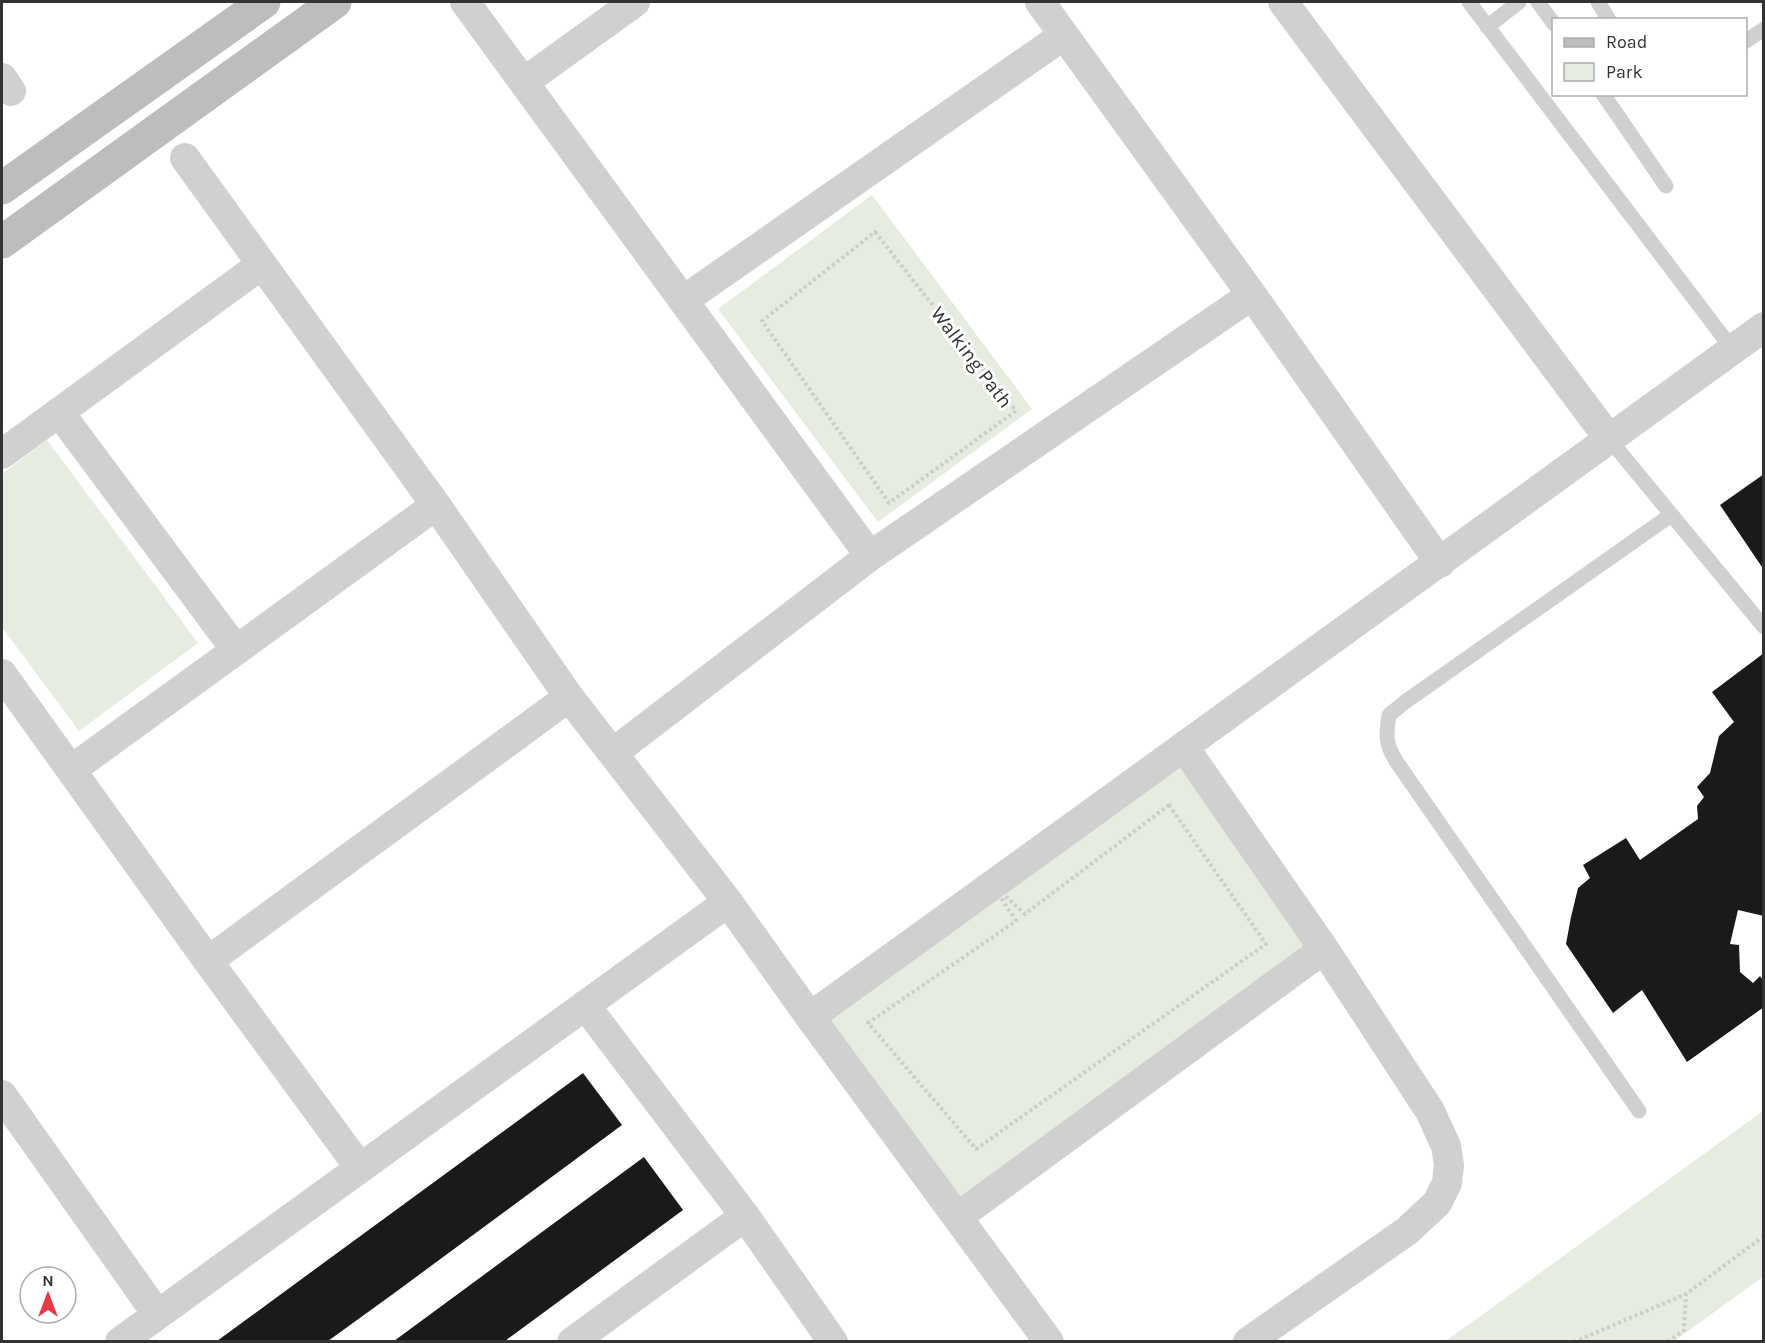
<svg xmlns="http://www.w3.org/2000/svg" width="1765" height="1343" viewBox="0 0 1765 1343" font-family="Karla,sans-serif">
	<rect width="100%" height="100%" fill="#fff"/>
	<path fill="#e6ecdf" d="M872,195L1032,409L878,522L718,309Z
		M47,440L198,643L79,731L2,627V474Z
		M1184,747L1324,949L959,1216L810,1017Z
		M1763,1111V1277L1674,1341H1446Z"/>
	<path fill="#1a1a1a" d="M1764,474V570L1720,505Z
		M1764,653V916L1738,910L1730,944L1739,945L1740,972L1753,983L1760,976L1764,982V1007L1687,1062L1642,990L1613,1013L1566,944L1571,917L1578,888L1590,878L1583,865L1626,838L1640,860L1698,819L1697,806L1704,797L1697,787L1710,773L1719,736L1734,722L1712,692Z
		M583,1073L622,1125L393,1294L328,1341H217Z
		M644,1157L683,1210L645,1238L505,1341H394Z"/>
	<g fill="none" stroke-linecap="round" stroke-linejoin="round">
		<path stroke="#cdcdcd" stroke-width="4" stroke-dasharray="3 3" stroke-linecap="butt" d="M875,232L1016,411L889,503L762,321Z
			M1169,805L1266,944L976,1149L868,1023L1016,921L993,885L1025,914Z
			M1574,1342L1686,1294L1764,1236
			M1668,1342L1684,1330L1686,1294"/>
		<path stroke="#d0d0d0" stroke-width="15" d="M1469,2L1733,350
			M1538,2L1554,24
			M1598,2L1609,20
			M1487,27L1519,2
			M1746,41L1764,29
			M1603,94L1666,186
			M1610,440L1764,627
			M1639,1111L1396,761C1385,743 1386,736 1389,715L1405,702L1671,515"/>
		<path stroke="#d0d0d0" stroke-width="30" d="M465,2L870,556
			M1040,2L1252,295L1440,563
			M1283,2L1610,440
			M2,78L11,91
			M524,82L635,2
			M185,158L436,505L569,697L728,902L810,1017L1049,1342
			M684,300L1064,35
			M59,412L236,650
			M2,454L261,265
			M2,674L208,961L360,1168
			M1184,747L1324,949L1430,1111L1446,1146L1449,1165L1447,1183L1437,1203L1407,1231L1248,1342
			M613,753L870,556L1252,295
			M71,770L436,505
			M208,961L569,697
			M585,1005L745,1216L833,1342
			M810,1017L1764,327
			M2,1095L157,1314
			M959,1216L1324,949
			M120,1342L728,902
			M572,1342L745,1216"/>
		<path stroke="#bdbdbd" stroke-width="33" d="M2,188L264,2
			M2,242L335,2"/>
	</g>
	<g text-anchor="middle" stroke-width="6" stroke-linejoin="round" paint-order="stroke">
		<g font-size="20" fill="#333" stroke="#fff">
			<text transform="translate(972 357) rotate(53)" y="7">Walking Path</text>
		</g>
	</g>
	<rect width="1765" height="1343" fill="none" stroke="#333333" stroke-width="6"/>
	<rect x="1552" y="18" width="195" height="78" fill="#ffffff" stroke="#adadad" stroke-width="1.5"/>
	<rect x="1564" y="38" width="30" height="9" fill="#bdbdbd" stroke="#adadad" stroke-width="1.5"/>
	<text x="1606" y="48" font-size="18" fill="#333333">Road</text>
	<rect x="1564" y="63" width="30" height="18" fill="#e6ecdf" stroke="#adadad" stroke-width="1.5"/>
	<text x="1606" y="78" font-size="18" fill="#333333">Park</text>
	<g transform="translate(48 1295)"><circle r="28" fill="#ffffff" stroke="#adadad" stroke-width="1.5"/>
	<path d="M0-4.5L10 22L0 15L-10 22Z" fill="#e63946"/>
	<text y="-9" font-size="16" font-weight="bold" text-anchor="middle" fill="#333333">N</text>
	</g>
</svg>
